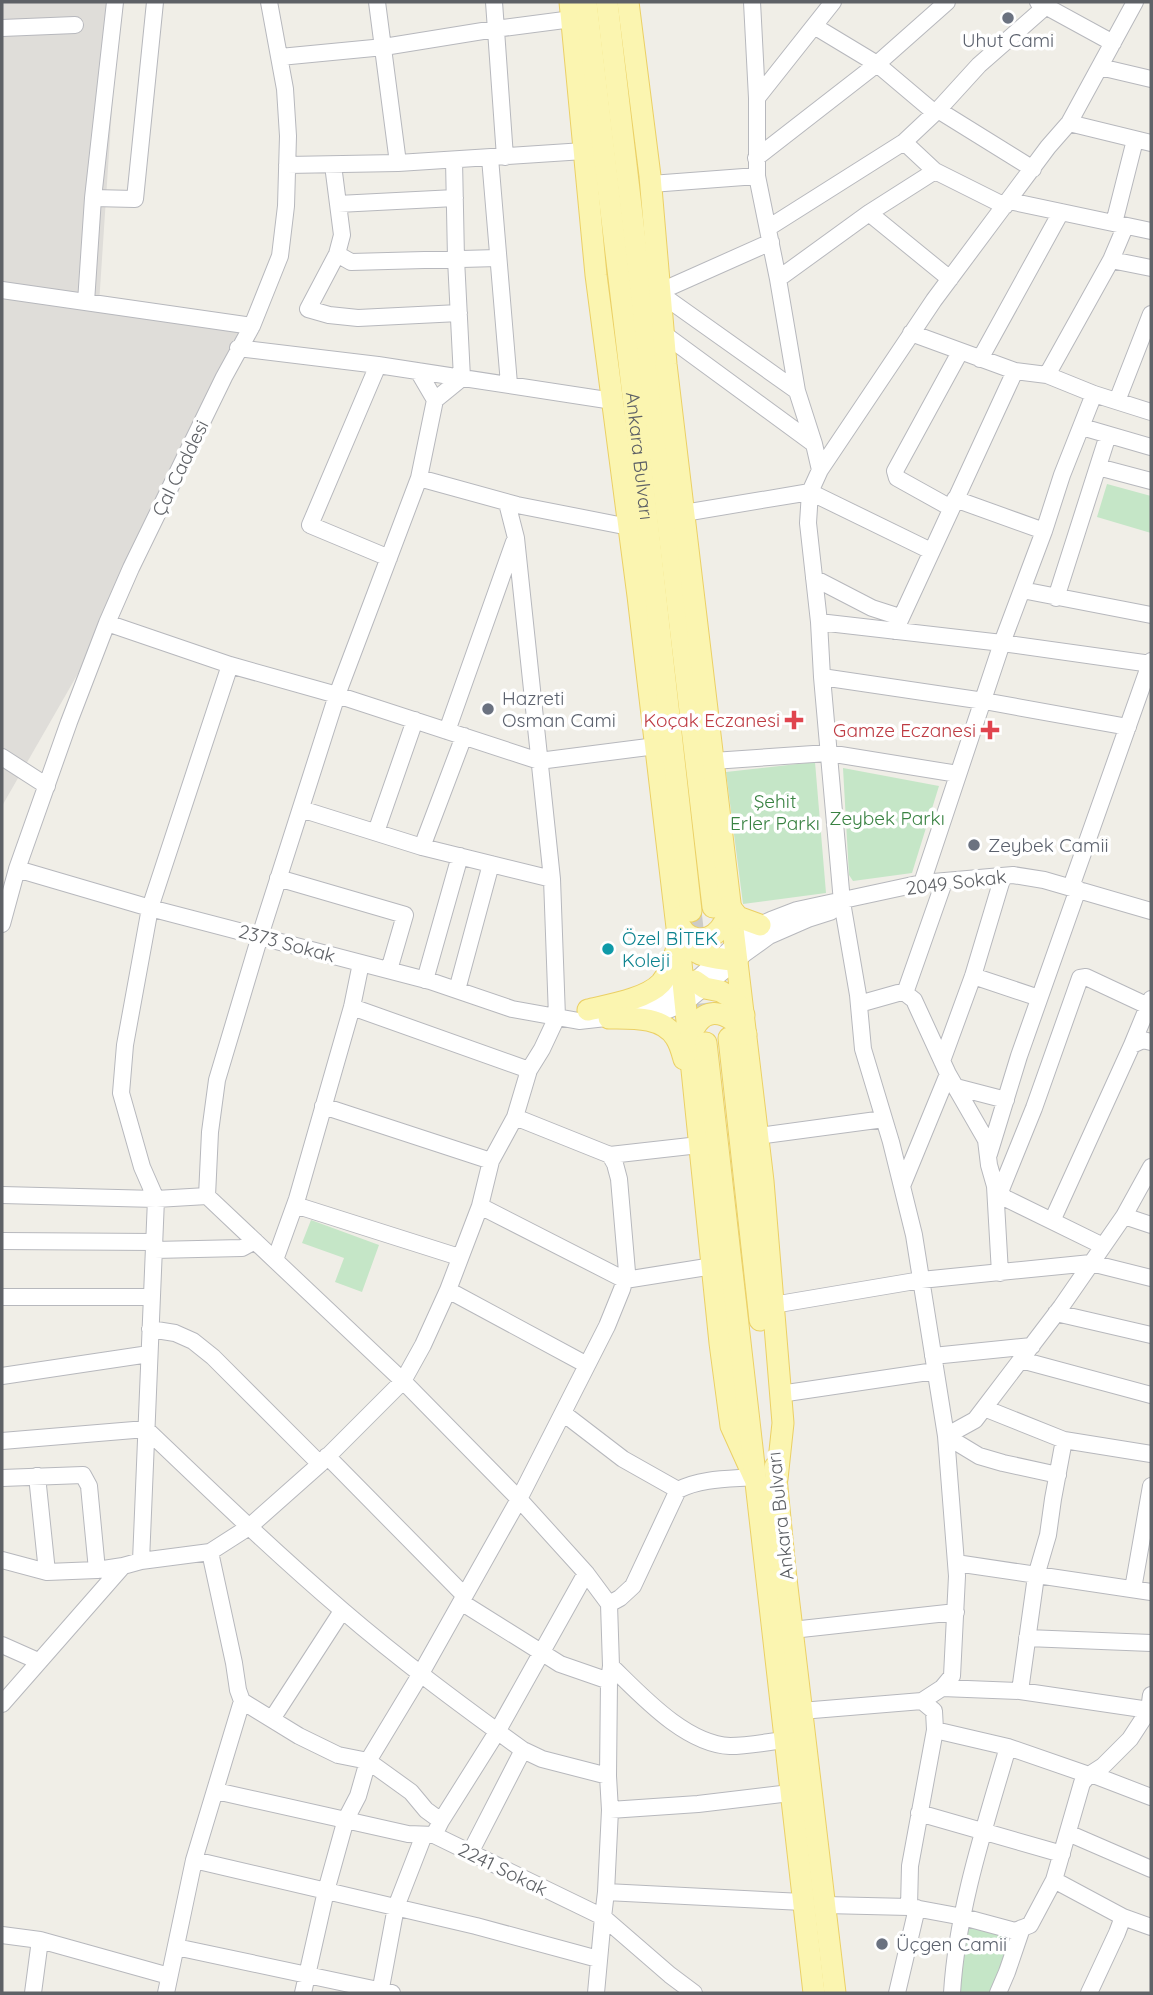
<svg xmlns="http://www.w3.org/2000/svg" width="1153" height="1995" viewBox="0 0 1153 1995" font-family="Quicksand,sans-serif">
	<rect width="100%" height="100%" fill="#f0eee7"/>
	<path fill="#dfddd9" d="M2,2H119L99,304L252,326L107,623L2,806Z"/>
	<path fill="#c5e6c7" d="M1107,484L1151,496V533L1097,517Z
		M815,762L826,893L743,904L726,772Z
		M843,768L939,786L912,873L853,881L849,875Z
		M311,1220L379,1245L362,1292L335,1282L344,1258L302,1243Z
		M965,1927L997,1933L1013,1944L991,1993H958Z"/>
	<g fill="none" stroke-linecap="round" stroke-linejoin="round">
		<path stroke="#cccbc7" stroke-width="21" stroke-dasharray="21 10" stroke-linecap="butt" d="M691,911L705,1034"/>
		<defs>
			<path id="minor" d="M377,2L398,163
				M494,2L505,157
				M1038,2L1113,43
				M814,26L877,64L935,113
				M2,28L75,25
				M280,57L384,47L495,29L572,19
				M1100,67L1151,79
				M757,98L833,2
				M938,110L1033,169
				M1069,123L1151,143
				M904,142L935,171L1005,206
				M490,158L509,384
				M756,158L877,64L947,2
				M287,165L398,163L584,151
				M333,165L342,235L337,254L308,309L329,315L358,318L459,313
				M651,184L757,176
				M93,198L115,2
				M1009,201L1151,231
				M338,204L455,198
				M869,213L950,279
				M1114,223L1135,140
				M768,228L904,142L938,110L979,65L1045,7
				M337,254L351,262L498,258
				M1111,260L1151,268
				M778,279L869,213L935,171
				M2,290L252,326
				M661,291L771,242
				M662,295L797,391
				M86,302L93,198L135,199L155,2
				M911,333L1015,371L1047,375L1094,394L1151,412
				M664,334L814,444
				M238,348L378,365L613,401
				M980,359L1061,212
				M378,365L310,525L389,558
				M1047,375L1111,260L1125,227
				M435,400L462,378L456,259L454,160
				M1117,401L1151,314
				M1082,427L1151,447
				M1098,467L1151,481
				M820,470L934,300L1048,147L1069,123L1135,2
				M419,478L517,505L629,527
				M955,499L1044,531
				M951,508L897,478L895,471L960,352
				M684,513L810,492L931,551
				M814,578L872,608L900,617
				M1022,590L1151,615
				M1056,598L1108,435
				M819,622L1002,643L1151,664
				M107,623L230,665L337,695L539,761L656,746
				M895,631L1015,371
				M822,677L984,701L1128,727
				M447,731L514,542
				M2,757L47,786
				M713,761L828,753L958,774
				M301,809L422,847L552,879
				M376,832L415,720
				M422,847L464,736
				M17,869L150,908L430,981L512,1009L579,1021L606,1018
				M278,878L405,915L389,970
				M922,883L1002,643L1044,531L1062,475L1094,394
				M1071,887L1151,661
				M842,902L858,995L863,1049L891,1142L914,1235L946,1436L979,1456L1003,1463L1058,1475
				M2,924L17,869L69,722L107,623L131,568L224,377L252,326L280,256L286,206L288,136L285,89L269,2
				M973,976L1039,998
				M425,980L460,856
				M457,990L491,864
				M905,993L944,882
				M639,1002L668,995L695,981L740,940L760,925L771,920L797,910L922,883L1013,875L1044,880L1151,911
				M859,1004L898,993H905L914,1000L948,1074L986,1140L989,1165L995,1186L1005,1198L1103,1246
				M352,1007L529,1070
				M638,1014L666,1011L685,1003L744,954L769,936L808,919L830,912L842,902L822,677L819,622L808,523L810,492L820,470L814,444L797,391L778,279L757,176V98L752,2
				M1132,1045L1151,999
				M942,1061L973,976L1003,876
				M956,1087L1006,1100
				M323,1106L491,1161
				M758,1136L884,1119
				M989,1154L1019,1056L1078,889
				M610,1155L699,1145
				M902,1186L948,1074
				M995,1186L1000,1273
				M1000,1192L1034,1108L1080,978L1086,977L1148,1006
				M2,1195L156,1199L207,1196L403,1381L519,1499L586,1573L609,1604L611,1666L609,1681L608,1776L610,1810L606,1892L603,1917L670,1975L694,1993
				M207,1196L210,1132L217,1080L260,936L337,695L419,478L435,400L418,371
				M295,1205L459,1257
				M480,1206L625,1280L713,1266
				M1124,1216L1151,1225
				M1052,1221L1132,1045L1143,1040L1151,1042
				M2,1241L154,1242
				M154,1250L242,1248L255,1241
				M275,1260L297,1199L352,1007L361,963
				M448,1290L587,1365
				M2,1297H151
				M773,1305L921,1280L1091,1263L1151,1278
				M1056,1313L1151,1335
				M150,1329L175,1333L193,1341L213,1357L320,1464
				M933,1356L1032,1346
				M1021,1360L1151,1395
				M2,1376L149,1354
				M780,1394L935,1371
				M984,1408L1064,1440L1151,1454
				M563,1413L623,1459L678,1490
				M2,1441L146,1429C210,1490 274,1552 342,1610C400,1660 461,1705 523,1750L542,1759L608,1776
				M327,1456L464,1595
				M37,1476L47,1572
				M2,1478L83,1475L89,1486L97,1570
				M210,1552L234,1663L238,1690L242,1701L299,1736L338,1755L368,1761L420,1675L519,1499L607,1326L622,1289L627,1272L619,1179L615,1164L610,1155L515,1117
				M2,1560L47,1572L97,1570L123,1566L141,1561L210,1552L249,1527L320,1464L403,1381L423,1345L448,1290L480,1206L491,1161L515,1117L529,1070L542,1049L557,1017L552,879L516,538L507,503
				M141,1561L156,1199L142,1167L121,1093L125,1045L150,908L230,665
				M956,1563L1151,1592
				M1133,1589L1151,1486
				M461,1602L560,1664L609,1681
				M609,1604L620,1598L633,1586L678,1490C701,1478 730,1479 754,1477
				M792,1630L956,1612
				M1027,1638L1151,1643
				M2,1645L38,1661
				M611,1666C641,1695 685,1744 730,1746C748,1746 767,1742 784,1740
				M942,1688L1020,1691L1149,1710
				M1020,1691L1036,1576L1048,1535L1053,1499L1064,1440
				M922,1701L942,1688L952,1676L957,1576L946,1436L975,1420L1061,1307L1124,1216L1151,1167
				M2,1704L123,1566
				M801,1711L922,1701L934,1711L935,1730L910,1866L909,1907
				M272,1719L342,1611
				M935,1730L1008,1747L1089,1775
				M1091,1774L1151,1797
				M216,1791L408,1834L434,1835
				M610,1810L698,1804L790,1793
				M919,1813L1062,1854
				M441,1821L497,1732L586,1573
				M1068,1833L1151,1869
				M470,1853L523,1750
				M194,1860L476,1926L598,1959
				M1054,1880L1123,1917L1151,1927
				M606,1892L803,1902
				M825,1905L909,1907L963,1917L1015,1931L1030,1925L1054,1880L1082,1783L1089,1775L1103,1766L1130,1739L1149,1710L1151,1695
				M2,1935L40,1940L169,1976
				M176,1947L392,1993
				M33,1993L40,1940
				M166,1993L194,1860L242,1701
				M303,1993L326,1891L346,1819L358,1796L368,1761L411,1792L426,1810L441,1821L434,1835L603,1917L596,1993
				M380,1993L396,1907L424,1835
				M897,1993L917,1908
				M952,1993C957,1910 985,1826 1008,1747
				M998,1993L1007,1972L1022,1928
				M1089,1993L1117,1933L1123,1917"/>
			<g id="major">
				<path d="M570,2L596,275L638,596L680,953L720,1343L731,1426L754,1477"/>
				<path id="s1" d="M586,2L633,395L691,911"/>
				<path d="M607,2L713,907"/>
				<path d="M628,2L650,176L666,364L763,1181L783,1423L777,1479"/>
				<path d="M729,906L738,917L760,925"/>
				<path d="M677,918C684,944 711,946 724,923C727,918 728,912 729,906"/>
				<path d="M679,936C696,959 711,957 737,961"/>
				<path d="M695,981L705,988L720,991L734,999L744,1015"/>
				<path d="M588,1010C609,1005 646,999 661,983C669,974 673,960 677,948"/>
				<path d="M609,1018C631,1018 663,1016 676,1038C680,1044 682,1052 684,1059"/>
				<path d="M729,1038L760,1320"/>
				<path d="M689,1041C700,1004 725,1007 746,1034"/>
				<path d="M706,1043L814,1993"/>
				<path d="M775,1467L785,1570L835,1993"/>
			</g>
		</defs>
		<use href="#minor" stroke="#b7b8bd" stroke-width="18"/>
		<use href="#major" stroke="#ebd065" stroke-width="23"/>
		<use href="#minor" stroke="#fff" stroke-width="16"/>
		<use href="#major" stroke="#fbf5b0" stroke-width="21"/>
	</g>
	<g fill="#6b7280" stroke="#fff" stroke-width="2.5">
		<circle cx="1008" cy="18" r="7"/>
		<circle cx="488" cy="709" r="7"/>
		<circle cx="974" cy="845" r="7"/>
		<circle cx="882" cy="1944" r="7"/>
	</g>
	<g fill="#e0444e" stroke="#fff" stroke-width="2.5">
		<path d="M790.5 709.5h7v7h7v7h-7v7h-7v-7h-7v-7h7z"/>
		<path d="M986.5 719.5h7v7h7v7h-7v7h-7v-7h-7v-7h7z"/>
	</g>
	<circle fill="#0f9aa8" stroke="#fff" stroke-width="2.5" cx="608" cy="949" r="7"/>
	<g text-anchor="middle" stroke-width="7" stroke-linejoin="round" paint-order="stroke">
		<g font-size="19" fill="#5b616d" stroke="#fff" text-anchor="start">
			<text x="1008" y="47" text-anchor="middle">Uhut Cami</text>
			<text x="502" y="705">Hazreti<tspan x="502" dy="22">Osman Cami</tspan></text>
			<text x="988" y="852">Zeybek Camii</text>
			<text x="896" y="1951">Üçgen Camii</text>
		</g>
		<g font-size="19" fill="#5e6166" stroke="#fff">
			<text dy="7" stroke="none"><textPath href="#s1" startOffset="457">Ankara Bulvarı</textPath></text>
			<text transform="translate(180 468) rotate(-64)" y="7">Çal Caddesi</text>
			<text transform="translate(956 882) rotate(-7)" y="7">2049 Sokak</text>
			<text transform="translate(287 943) rotate(15)" y="7">2373 Sokak</text>
			<text transform="translate(780 1516) rotate(-96)" y="7">Ankara Bulvarı</text>
			<text transform="translate(503 1869) rotate(26)" y="7">2241 Sokak</text>
		</g>
		<g font-size="19" fill="#be3a42" stroke="#fff" text-anchor="end">
			<text x="780" y="727">Koçak Eczanesi</text>
			<text x="976" y="737">Gamze Eczanesi</text>
		</g>
		<g font-size="19" fill="#398242" stroke="#fff">
			<text x="775" y="808">Şehit<tspan x="775" dy="22">Erler Parkı</tspan></text>
			<text x="887" y="825">Zeybek Parkı</text>
		</g>
		<g font-size="19" fill="#0d838f" stroke="#fff" text-anchor="start">
			<text x="622" y="945">Özel BİTEK<tspan x="622" dy="22">Koleji</tspan></text>
		</g>
	</g>
	<rect width="1153" height="1995" fill="none" stroke="#5e6166" stroke-width="7"/>
</svg>
